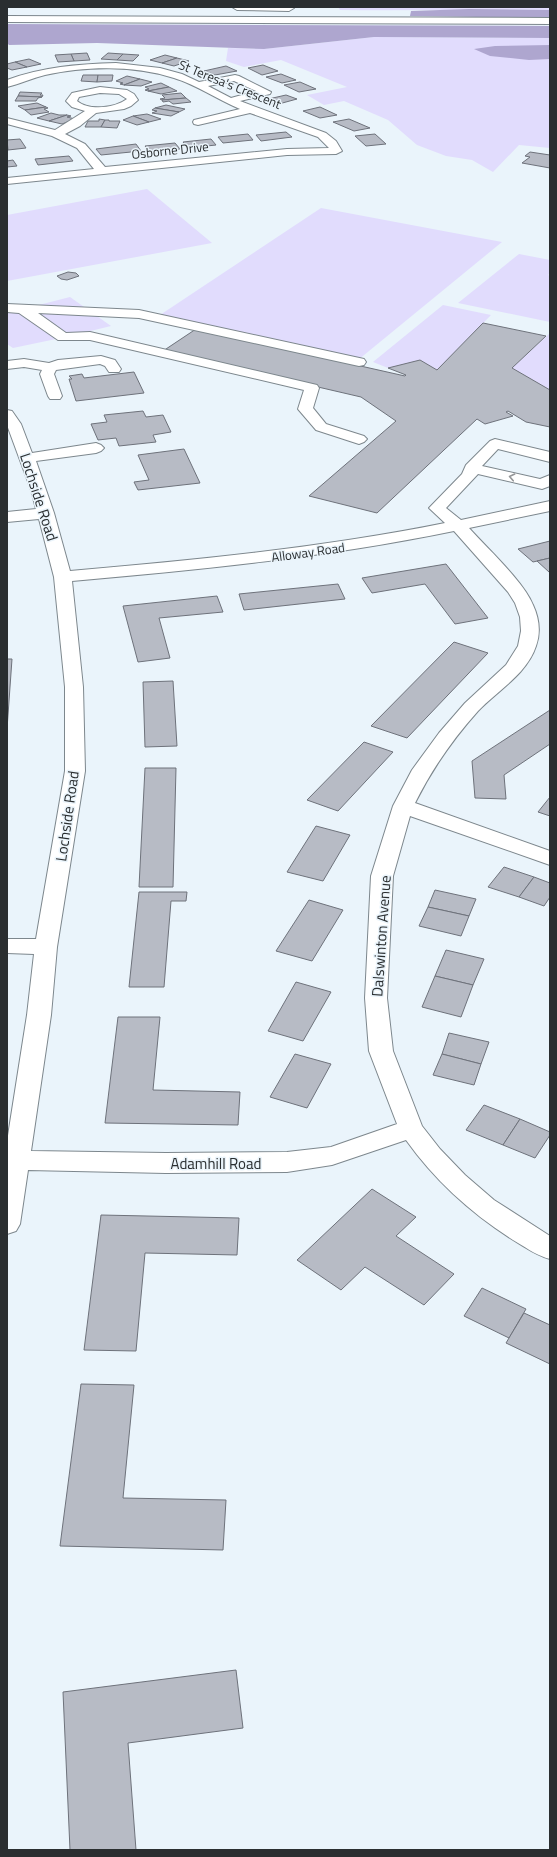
<svg xmlns="http://www.w3.org/2000/svg" width="557" height="1857" viewBox="0 0 557 1857" font-family="'Titillium Web',sans-serif">
  <rect width="100%" height="100%" fill="#eaf4fb"/>
  <g fill="#e1dcfd">
    <path d="M338 7H550V10C480 9 410 11 340 10Z"/>
    <polygon points="374,37 550,38 550,148 519,145 493,172 472,160 446,156 417,145 388,120 344,101 324,105 307,95 347,87 281,60 244,67 226,61 228,48 264,49"/>
    <polygon points="147,189 212,243 7,281 7,215"/>
    <polygon points="321,208 502,242 358,360 160,315"/>
    <polygon points="519,254 550,260 550,273 548,275 550,276 550,322 458,303"/>
    <polygon points="70,297 111,326 70,336 31,307"/>
    <polygon points="443,305 491,315 439,368 441,369 437,370 420,360 388,368 373,362"/>
    <polygon points="14,306 56,339 13,348 7,344 7,308"/>
    <polygon points="550,333 550,390 512,368"/>
  </g>
  <g fill="#aea6cf">
    <polygon points="469,9 550,10 550,18 410,16 411,11"/>
    <polygon points="7,24 550,26 550,38 374,37 264,49 97,43 9,45 7,43"/>
    <polygon points="550,45 550,59 529,60 490,56 474,49 495,46"/>
  </g>
  <g fill="#b7bbc5" stroke="#6e727b">
    <polygon points="87,53 90,60 74,61 71,54"/>
    <polygon points="108,53 123,54 117,60 101,59"/>
    <polygon points="71,54 74,61 58,62 55,55"/>
    <polygon points="123,54 139,55 133,61 117,60"/>
    <polygon points="165,55 177,58 162,63 150,60"/>
    <polygon points="177,58 189,61 174,66 162,63"/>
    <polygon points="29,59 41,64 27,67 15,62"/>
    <polygon points="15,62 27,67 12,70 7,68 7,64"/>
    <polygon points="263,65 278,71 262,75 248,68"/>
    <polygon points="226,66 237,71 215,75 204,71"/>
    <polygon points="281,74 296,80 282,83 266,77"/>
    <polygon points="83,75 98,75 97,82 81,81"/>
    <polygon points="98,75 113,75 112,81 97,82"/>
    <polygon points="127,76 140,79 124,85 120,84 123,83 116,81"/>
    <polygon points="140,79 152,82 141,86 124,85"/>
    <polygon points="300,82 316,89 299,92 284,85"/>
    <polygon points="161,83 169,87 148,91 145,90 149,89 145,87"/>
    <polygon points="169,87 177,91 161,94 148,91"/>
    <polygon points="20,92 42,93 40,95 43,95 42,97 18,96"/>
    <polygon points="181,93 186,98 162,100 160,99 165,98 162,95"/>
    <polygon points="286,95 297,99 275,105 264,100"/>
    <polygon points="18,96 42,97 38,98 36,101 15,101"/>
    <polygon points="186,98 191,102 173,104 169,101 163,102 162,100"/>
    <polygon points="37,103 46,107 25,110 18,106"/>
    <polygon points="166,105 185,109 179,112 155,108"/>
    <polygon points="46,107 48,108 44,109 49,112 31,115 25,110"/>
    <polygon points="320,107 337,115 320,118 303,111"/>
    <polygon points="155,108 179,112 171,116 152,113 157,111 152,110"/>
    <polygon points="51,113 59,115 67,115 49,121 37,118"/>
    <polygon points="147,114 161,119 149,122 133,116"/>
    <polygon points="67,115 71,116 67,117 75,119 62,124 49,121"/>
    <polygon points="133,116 149,122 137,125 123,120"/>
    <polygon points="99,119 105,120 101,127 85,127 88,121 99,121"/>
    <polygon points="349,119 370,128 354,131 333,122"/>
    <polygon points="105,120 109,120 109,121 120,121 117,128 101,127"/>
    <polygon points="286,132 292,137 261,141 256,135"/>
    <polygon points="248,134 253,140 223,143 218,137"/>
    <polygon points="375,134 386,144 366,146 355,136"/>
    <polygon points="20,139 26,148 8,150 7,140"/>
    <polygon points="211,139 216,145 188,148 183,142"/>
    <polygon points="175,143 180,149 150,152 145,146"/>
    <polygon points="136,144 141,151 101,155 96,149"/>
    <polygon points="530,152 550,155 550,168 522,163 530,157 525,156"/>
    <polygon points="69,156 73,161 38,165 35,159"/>
    <polygon points="13,160 17,166 7,167 7,161"/>
    <polygon points="68,272 76,273 79,276 67,280 61,279 57,276"/>
    <polygon points="483,323 546,336 512,368 550,390 550,427 526,422 508,411 506,412 513,416 485,424 477,419 377,513 309,496 396,421 361,397 163,351 196,329 405,376 406,375 388,368 420,360 437,370"/>
    <polygon points="134,372 144,393 76,401 69,379 72,379 69,376 82,374 84,378"/>
    <polygon points="143,411 146,417 163,415 171,432 153,435 156,442 119,446 116,438 98,440 91,424 107,422 104,415"/>
    <polygon points="184,449 200,483 138,490 134,482 149,480 138,455"/>
    <polygon points="550,541 550,558 533,562 518,549"/>
    <polygon points="550,558 550,571 549,572 537,561"/>
    <polygon points="446,564 488,618 455,624 425,584 372,593 362,578"/>
    <polygon points="338,584 345,599 244,610 239,594"/>
    <polygon points="217,596 223,612 159,618 170,658 138,662 123,606"/>
    <polygon points="454,642 488,653 407,738 371,726"/>
    <polygon points="7,659 12,659 7,729"/>
    <polygon points="173,681 177,746 145,747 143,682"/>
    <polygon points="550,710 550,744 504,775 506,799 475,798 472,761"/>
    <polygon points="364,742 393,752 338,811 307,800"/>
    <polygon points="145,768 176,768 173,887 139,887"/>
    <polygon points="550,797 550,816 538,812"/>
    <polygon points="316,826 350,835 323,881 287,872"/>
    <polygon points="504,867 534,877 519,897 488,887"/>
    <polygon points="534,877 550,883 550,897 544,906 519,897"/>
    <polygon points="435,890 476,899 469,916 428,907"/>
    <polygon points="139,892 187,892 186,901 171,901 164,987 129,987"/>
    <polygon points="309,900 343,910 312,961 276,951"/>
    <polygon points="428,907 469,916 461,936 419,926"/>
    <polygon points="446,950 484,959 473,985 435,976"/>
    <polygon points="435,976 473,985 461,1017 422,1007"/>
    <polygon points="296,982 331,992 303,1041 268,1031"/>
    <polygon points="118,1017 160,1017 153,1090 240,1092 238,1125 105,1123"/>
    <polygon points="449,1033 489,1042 481,1064 442,1054"/>
    <polygon points="295,1054 331,1064 307,1108 270,1097"/>
    <polygon points="442,1054 481,1064 474,1085 433,1075"/>
    <polygon points="484,1105 520,1119 503,1145 466,1130"/>
    <polygon points="520,1119 550,1132 550,1135 535,1158 503,1145"/>
    <polygon points="372,1189 416,1217 396,1236 454,1274 424,1305 365,1267 341,1290 297,1260"/>
    <polygon points="101,1215 239,1218 237,1255 145,1253 136,1351 84,1350"/>
    <polygon points="482,1288 526,1309 509,1338 464,1316"/>
    <polygon points="524,1313 550,1325 550,1364 506,1343"/>
    <polygon points="81,1384 134,1385 123,1498 226,1500 223,1550 60,1546"/>
    <polygon points="236,1670 243,1728 128,1743 136,1850 70,1850 63,1692"/>
  </g>
  <g fill="none" stroke-linecap="round" stroke-linejoin="round">
    <g stroke="#7d878d" stroke-width="2">
      <g id="minor">
        <polygon points="232,7 293,7 294,8 289,11 237,10"/>
        <path d="M116 63 160 68 182 74 199 82 235 75 239 76 271 92 270 94 240 101 326 133 336 141 342 151 336 154 287 155 7 184V178L94 169 77 148 52 136 7 124V118L55 130 85 111 72 107 66 101 72 93 100 87 127 90 134 94 138 100 131 106 124 109 96 113 80 126 65 134 85 144 105 167 287 149 329 148 318 137 250 113 198 125 194 124 193 122 194 120 240 109C218 100 197 85 174 78 134 65 85 66 45 75 32 78 20 84 7 87V80C42 67 78 64 116 63ZM234 81 256 91 231 98 208 86ZM100 93 119 94 127 99C115 108 89 111 77 101L79 97Z"/>
        <polygon points="7,304 139,310 364,359 366,362 364,365 359,366 139,318 38,313 66,333 90,332 317,385 319,388 313,408 326,424 364,436 367,439 364,442 359,444 316,430 298,409 304,390 90,340 58,340 19,313 7,312"/>
        <polygon points="101,356 115,360 121,369 119,372 109,372 105,366 100,364 56,370 54,374 62,396 60,399 50,399 48,396 40,374 42,370 24,367 7,369 7,361 24,359 49,363 58,360"/>
        <path d="M7 410 12 411 21 424 32 453 96 443 101 445 104 448 101 451 96 453 36 461 54 513 70 571C196 560 321 548 445 523L429 508 462 474 466 465 490 441 495 439 550 452V462L498 449 482 466 540 479 550 475V486L542 489 478 474 446 508 461 520 550 501V511L469 528C487 548 524 582 533 605 539 618 541 632 536 646 527 674 497 691 478 711 452 740 432 769 415 803L550 851V865L410 816 393 876 387 998 393 1051 422 1126 440 1149 465 1175 494 1200 550 1236V1259C538 1256 528 1249 518 1243 474 1216 436 1182 406 1140L332 1165 287 1172 166 1173 28 1170 20 1224 16 1231 7 1234V1142L27 1015 34 954 7 953V939H36L65 771V687L54 577 39 519 7 522V512L36 509 31 490 7 425ZM454 531 508 592 515 603 520 617 521 631 518 646 506 665 465 703 439 733 412 770 393 806 371 876 365 998 369 1051 397 1124 331 1147 287 1152 166 1153 31 1151 51 1015 57 947 85 771 83 687 72 581C200 570 328 557 454 531Z"/>
      </g>
    </g>
    <g stroke="#7d878d" stroke-width="2">
      <polygon id="highway" points="7,16 550,18 550,24 7,22"/>
    </g>
    <use href="#minor" fill="#fff" fill-rule="evenodd"/>
    <use href="#highway" fill="#fff" fill-rule="evenodd"/>
  </g>
  <defs><path id="oneway-chevron" d="M-2-3.5L2.5 0L-2 3.5" fill="none" stroke-width="1.6" stroke-linecap="round" stroke-linejoin="round"/></defs>
  <use stroke="#949698" href="#oneway-chevron" transform="translate(512 477) rotate(-168)"/>
  <g text-anchor="middle" dominant-baseline="central" stroke-width="3" stroke-linejoin="round" paint-order="stroke">
    <g font-size="13" fill="#2a2e30" stroke="#eaf4fb">
      <text transform="translate(230 84) rotate(22)">St Teresa's Crescent</text>
      <text transform="translate(170 150) rotate(-6)">Osborne Drive</text>
      <text transform="translate(308 552) rotate(-8)">Alloway Road</text>
    </g>
    <g font-size="15" fill="#2a2e30" stroke="#eaf4fb">
      <text transform="translate(39 497) rotate(72)">Lochside Road</text>
      <text transform="translate(67 816) rotate(-82)">Lochside Road</text>
      <text transform="translate(381 936) rotate(-86)">Dalswinton Avenue</text>
      <text x="216" y="1163">Adamhill Road</text>
    </g>
  </g>
  <rect width="557" height="1857" fill="none" stroke="#2a2e30" stroke-width="16"/>
</svg>
